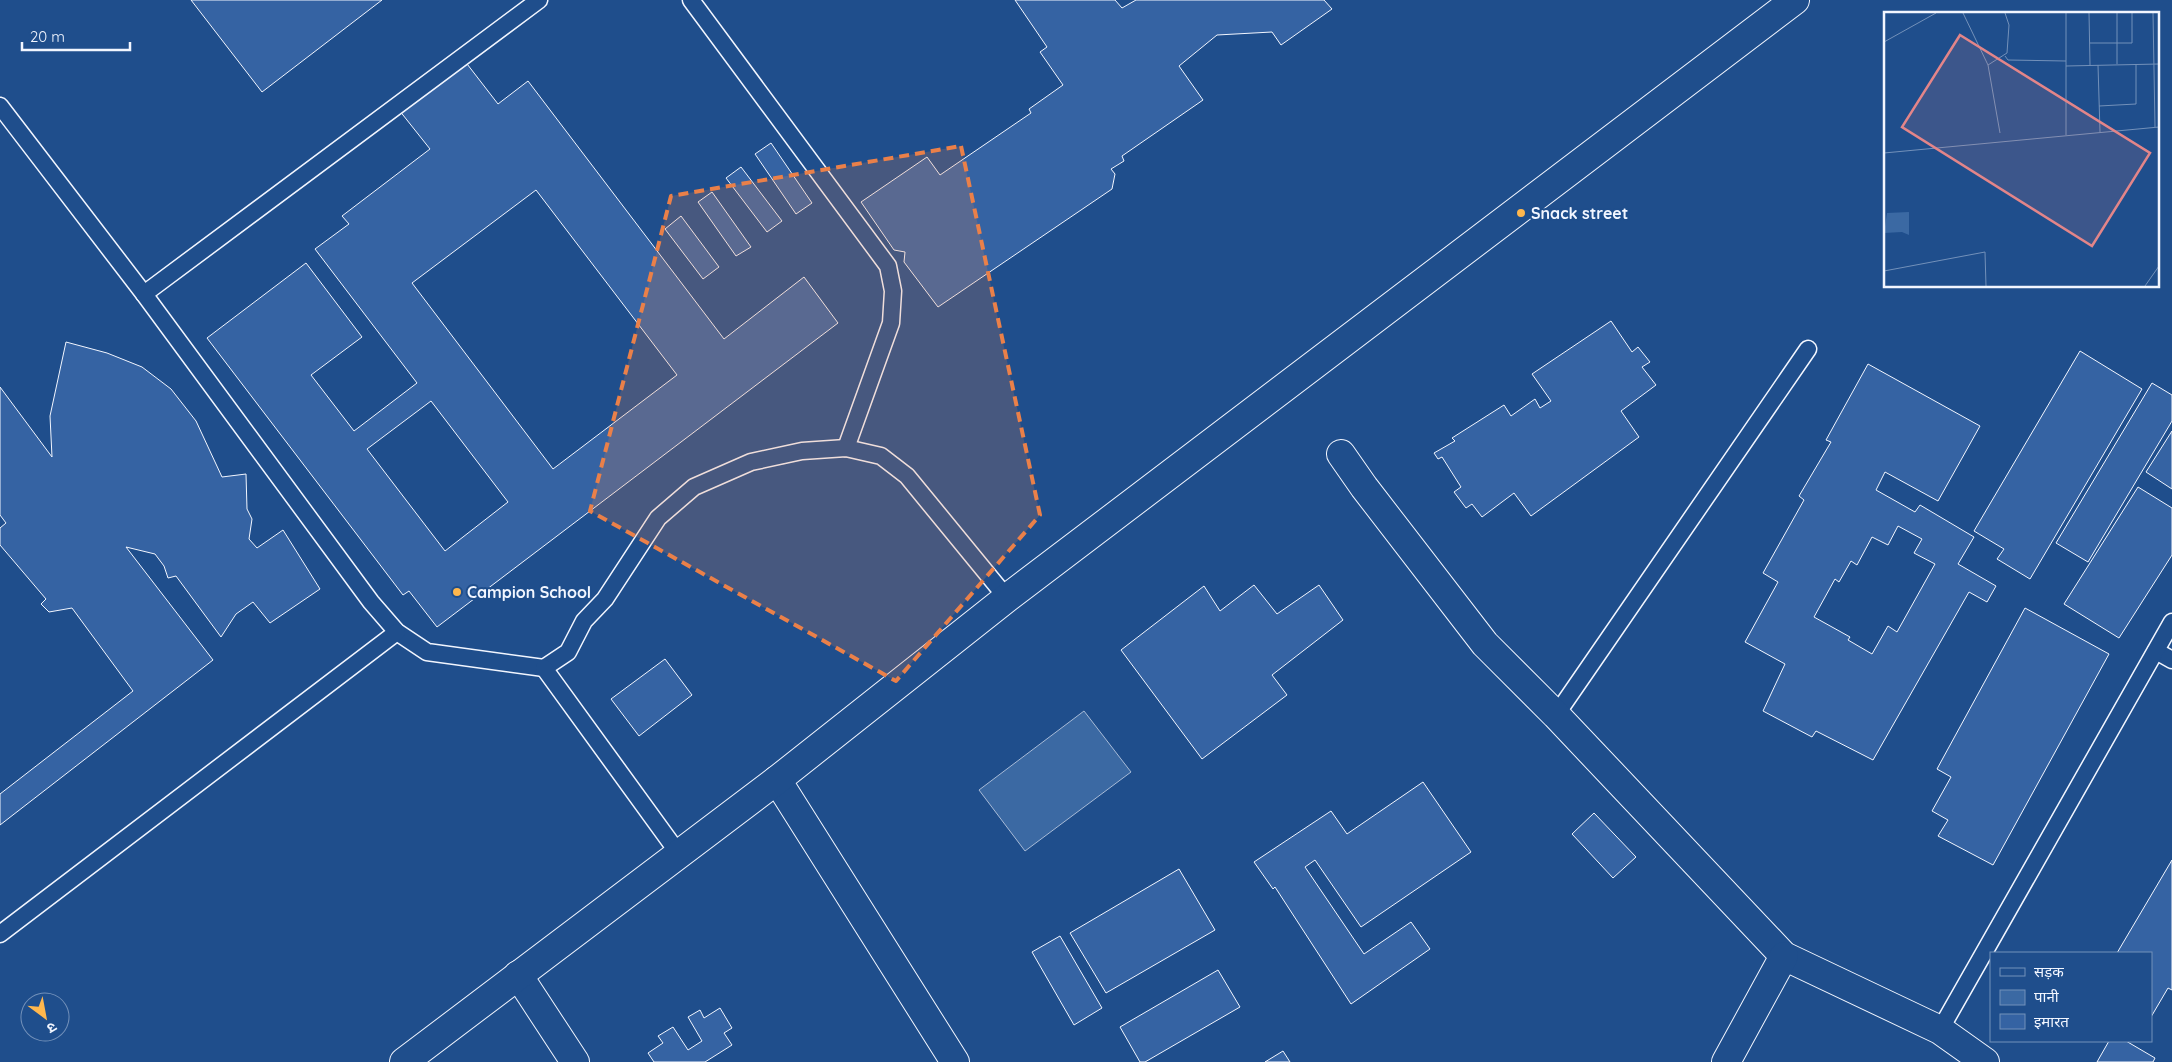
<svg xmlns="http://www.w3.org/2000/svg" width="2172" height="1062" viewBox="0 0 2172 1062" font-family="Quicksand,'Noto Sans Devanagari',sans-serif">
  <rect width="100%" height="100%" fill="#1f4e8c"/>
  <polygon fill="#3b69a3" stroke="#a8bbd7" points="1084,711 1131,772 1025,851 979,790"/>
  <g fill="#3563a3" stroke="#f2f6ff" fill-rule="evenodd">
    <polygon points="191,0 382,0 262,92"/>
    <polygon points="1015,0 1115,0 1122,8 1136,0 1324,0 1332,9 1281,45 1272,32 1217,35 1179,66 1203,100 1122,156 1124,161 1111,169 1115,174 1112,189 938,307 904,262 905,252 894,250 861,202 927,157 940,175 1031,113 1029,109 1063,85 1040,52 1047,47"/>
    <path d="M464 60 498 104 528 81 724 339 804 277 838 323 437 627 409 591 403 595 207 338 306 263 362 337 311 375 354 431 417 383 315 249 349 224 342 216 430 149 399 110ZM536 190 677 375 553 469 412 283ZM431 401 508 502 445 551 367 449Z"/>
    <polygon points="771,143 812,203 796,214 755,154"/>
    <polygon points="741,167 782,221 767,232 726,178"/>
    <polygon points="712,192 751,247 736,256 698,202"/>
    <polygon points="681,216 719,267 703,279 665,229"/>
    <polygon points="1611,321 1632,352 1638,347 1650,362 1642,367 1656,385 1621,411 1639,437 1531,516 1514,493 1482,517 1472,504 1466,508 1454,492 1461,487 1442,457 1438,459 1434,453 1455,441 1452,438 1504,405 1511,416 1535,399 1540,408 1551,401 1532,374"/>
    <polygon points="66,342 107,353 142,367 171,389 196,421 222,477 246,474 247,509 252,519 249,539 257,548 283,530 320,589 270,623 253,602 236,614 221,637 176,576 168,578 164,566 155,554 126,547 213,660 0,825 0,794 133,691 72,608 49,612 41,604 46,599 0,545 0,528 6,523 0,515 0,387 52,457 50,416"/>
    <polygon points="2080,351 2142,389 2030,579 1997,559 2004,549 1974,531"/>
    <path d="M1868 364 1980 426 1938 501 1885 472 1876 490 1915 512 1920 505 1974 537 1958 564 1996 586 1987 602 1969 592 1873 760 1816 731 1812 737 1763 711 1785 664 1745 642 1778 582 1763 573 1804 500 1799 496 1831 442 1826 440ZM1898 526 1922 539 1914 553 1935 564 1897 632 1888 626 1872 654 1848 640 1850 637 1814 617 1835 579 1839 582 1851 561 1857 565 1872 537 1888 545Z"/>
    <polygon points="2152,383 2172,395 2172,421 2088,562 2056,543"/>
    <polygon points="2172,431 2172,489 2146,472"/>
    <polygon points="2138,487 2172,508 2172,555 2119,638 2064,604"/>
    <polygon points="1254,585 1277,614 1319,585 1343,620 1272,675 1287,695 1202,759 1121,650 1204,586 1220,611"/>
    <polygon points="2025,608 2109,654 1993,865 1938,836 1948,820 1932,811 1951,777 1937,769"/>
    <polygon points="665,659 692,695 639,736 611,699"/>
    <polygon points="1423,782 1471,852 1361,927 1315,860 1305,867 1364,954 1411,922 1430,949 1351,1004 1275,887 1273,889 1254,862 1331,811 1347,834"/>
    <polygon points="1594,813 1636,857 1613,878 1572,834"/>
    <polygon points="2172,860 2172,990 2168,988 2151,1017 2151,953 2117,953"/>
    <polygon points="1179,869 1215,930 1106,993 1070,933"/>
    <polygon points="1060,936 1102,1008 1074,1025 1032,952"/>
    <polygon points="1218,970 1240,1007 1145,1062 1140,1062 1120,1027"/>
    <polygon points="720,1008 732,1028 724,1033 732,1045 705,1062 654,1062 648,1053 663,1043 658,1036 673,1027 688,1050 702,1041 688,1017 700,1010 704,1018"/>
    <polygon points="2109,1041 2126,1041 2155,1058 2153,1062 2097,1062"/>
    <polygon points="1283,1051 1290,1062 1265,1062"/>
  </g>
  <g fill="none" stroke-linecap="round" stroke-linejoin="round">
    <g stroke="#f2f6ff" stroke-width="19">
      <g id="lane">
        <polyline points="691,0 888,266 893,291 891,323 846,448"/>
        <polyline points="0,106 144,294 371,602 397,632 427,652 544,668 568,652 584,621 605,599 658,518 694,487 751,462 802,451 846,448 881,456 907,476 1007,598"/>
        <polyline points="144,294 539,0"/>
        <polyline points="2156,651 2172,660"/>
        <polyline points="544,668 679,854"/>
        <polyline points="1556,715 1808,349"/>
        <polyline points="0,934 397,632"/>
        <polyline points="1940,1030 2172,622"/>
      </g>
    </g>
    <g stroke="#f2f6ff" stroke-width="30">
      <g id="street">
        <polyline points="1341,454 1364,487 1485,644 1556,715 1784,956 1940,1030 1985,1062"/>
        <polyline points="777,780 955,1062"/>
        <polyline points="518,975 575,1062"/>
        <polyline points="404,1062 777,780 1007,598 1795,0"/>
        <polyline points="1726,1062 1784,956"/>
      </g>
    </g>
    <use href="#lane" stroke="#1f4e8c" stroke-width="16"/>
    <use href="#street" stroke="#1f4e8c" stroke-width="28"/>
  </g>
  <path fill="#ea8049" fill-opacity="0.2" stroke="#ea8049" stroke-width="4" stroke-dasharray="10 6" stroke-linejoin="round" d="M961 146 1040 515 896 681 590 511 671 196Z"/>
  <g fill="#ffb74d" stroke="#1f4e8c" stroke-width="2">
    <circle cx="1521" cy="213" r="5"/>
    <circle cx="457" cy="592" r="5"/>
  </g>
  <g text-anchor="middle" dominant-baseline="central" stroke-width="4" stroke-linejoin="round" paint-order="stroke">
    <g font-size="16" font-weight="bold" fill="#f2f6ff" stroke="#1f4e8c" text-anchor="start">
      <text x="1531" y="213">Snack street</text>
      <text x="467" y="592">Campion School</text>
    </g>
  </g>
  <g transform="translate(1884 12)">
    <rect width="275" height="275" fill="#1f4e8c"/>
    <path d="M25 200V223L18 220 0 221 3 201Z" fill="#3b69a3"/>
    <path fill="none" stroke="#7391ba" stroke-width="1" d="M79 1 104 53 116 121M182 1V123M205 1 206 53M233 1V52M269 1 271 115M0 30 52 1M206 31H248V1M121 44 124 48 182 49M104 53 123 41 125 13 121 1M214 53 216 120M182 54 275 52M215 94 252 92V52M0 141 275 115M0 259 101 240 102 274M261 274 275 254"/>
    <path fill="#e38589" fill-opacity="0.15" stroke="#e38589" stroke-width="2.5" d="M76 23 266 141 208 234 18 115Z"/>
    <rect width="275" height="275" fill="none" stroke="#f2f6ff" stroke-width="2.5"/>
  </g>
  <rect x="1990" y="952" width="162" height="90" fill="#1f4e8c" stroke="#7391ba"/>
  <rect x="2000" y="968" width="25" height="8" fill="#1f4e8c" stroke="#7391ba"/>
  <text x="2034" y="977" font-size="15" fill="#f2f6ff">सड़क</text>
  <rect x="2000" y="990" width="25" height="15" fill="#3b69a3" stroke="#7391ba"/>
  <text x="2034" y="1002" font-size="15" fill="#f2f6ff">पानी</text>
  <rect x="2000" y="1014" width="25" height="15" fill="#3563a3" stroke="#7391ba"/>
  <text x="2034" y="1027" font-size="15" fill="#f2f6ff">इमारत</text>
  <g transform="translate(45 1017) rotate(148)"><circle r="24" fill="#1f4e8c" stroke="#7391ba"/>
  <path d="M0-4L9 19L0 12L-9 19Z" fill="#ffb74d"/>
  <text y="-8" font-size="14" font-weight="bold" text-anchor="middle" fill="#f2f6ff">उ</text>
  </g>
  <path d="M22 42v8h108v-8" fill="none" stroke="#f2f6ff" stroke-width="2.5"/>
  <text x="30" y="42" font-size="15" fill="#f2f6ff" stroke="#1f4e8c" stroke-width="4" paint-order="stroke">20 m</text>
</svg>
